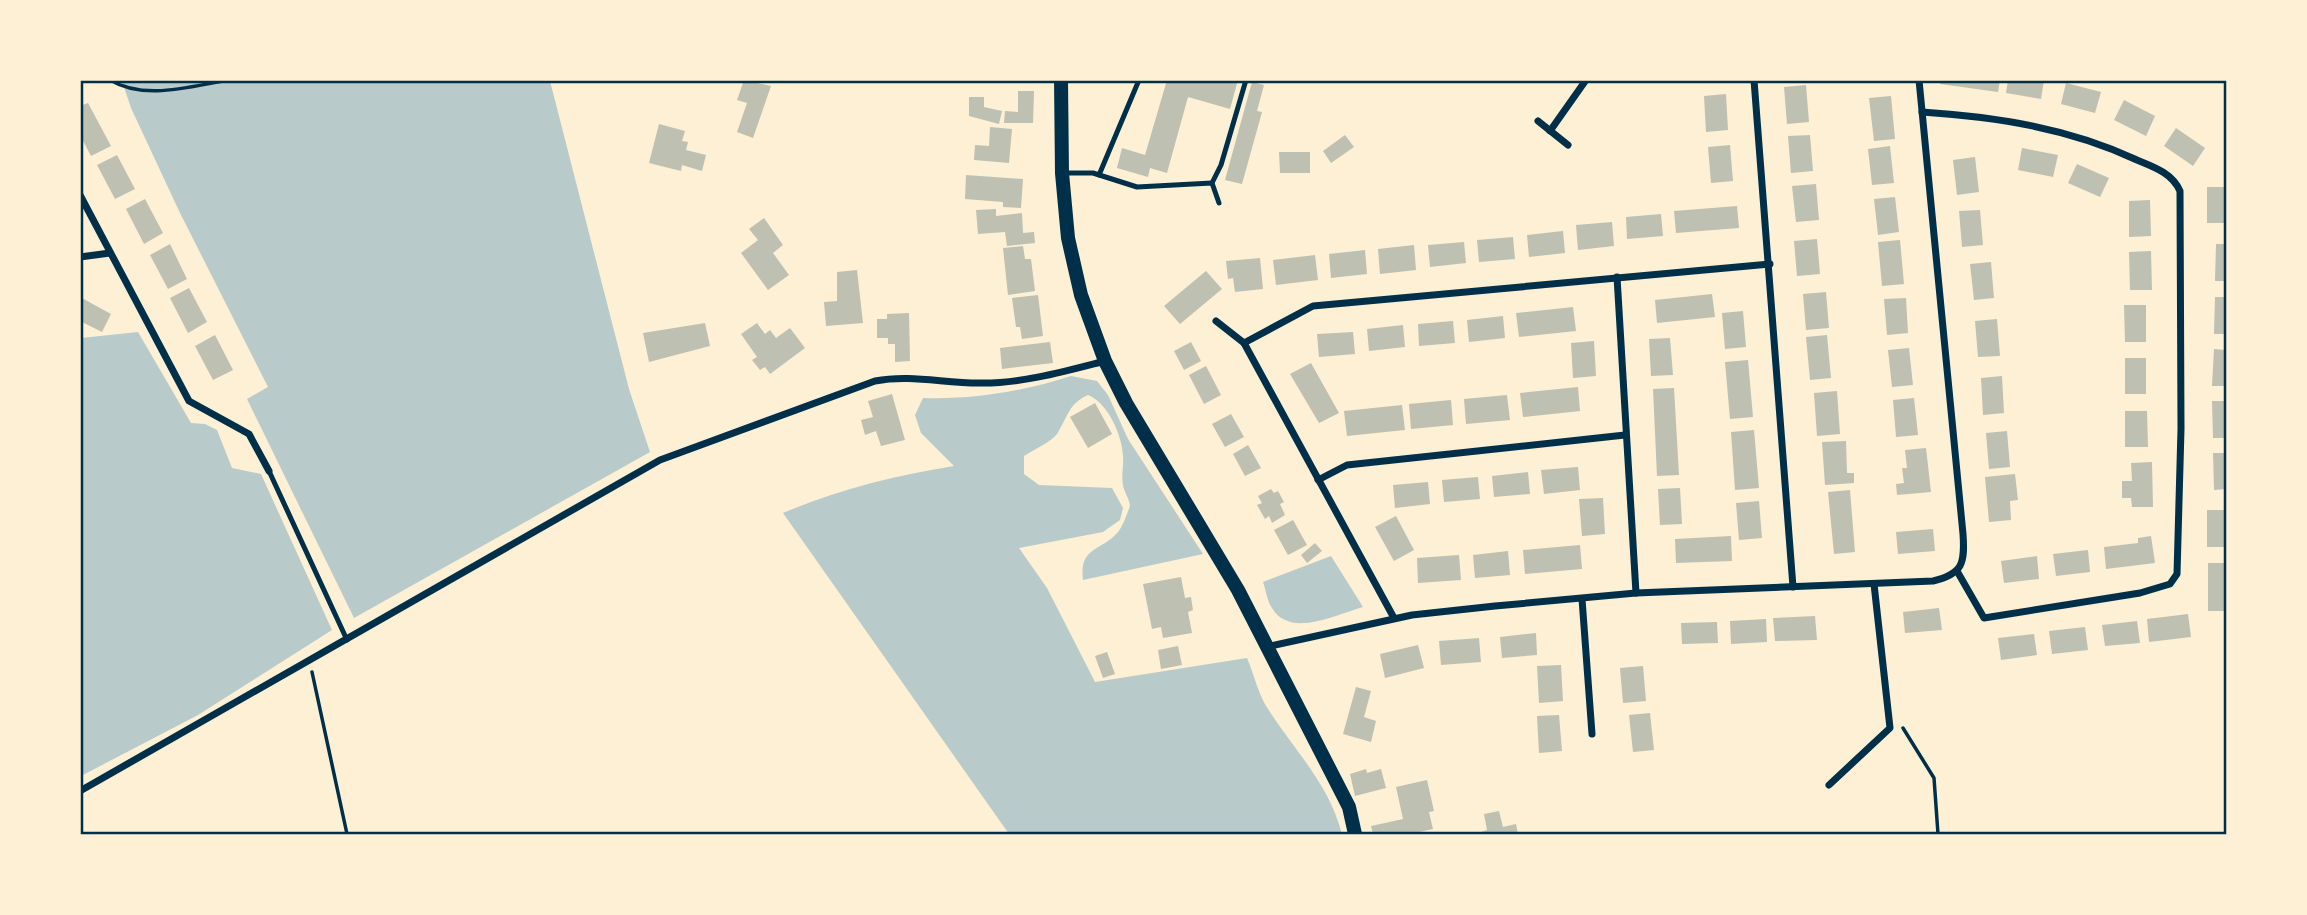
<svg xmlns="http://www.w3.org/2000/svg" width="2307" height="915" viewBox="0 0 2307 915" font-family="Overpass,sans-serif">
  <rect width="100%" height="100%" fill="#fdf0d5"/>
  <g fill="#b9caca">
    <polygon points="122,81 550,81 629,389 650,452 354,618 247,399 268,387 180,213 131,108"/>
    <polygon points="138,332 191,423 205,424 217,430 232,468 261,474 332,630 198,715 81,776 81,338"/>
    <path d="M1071 376 1097 381 1108 395 1128 439 1203 554 1083 580C1079 546 1101 552 1118 532 1123 526 1127 514 1130 506 1129 498 1124 492 1123 485 1121 475 1124 466 1123 456 1122 435 1108 403 1088 395 1068 404 1068 417 1057 434 1051 442 1033 450 1024 456V474L1039 485 1112 488 1123 508 1120 520 1103 532 1019 548 1047 588 1095 682 1247 658C1254 674 1258 694 1268 709 1296 753 1328 782 1342 834H1009L783 513C839 489 894 476 954 466L921 433 915 415 923 398C972 400 1025 391 1071 376Z"/>
    <path d="M1331 556 1363 607C1337 614 1290 639 1272 608 1267 601 1266 590 1263 582Z"/>
  </g>
  <g fill="#bec0b2">
    <polygon points="744,80 771,86 753,138 737,132 747,103 737,100"/>
    <polygon points="1167,80 1238,80 1230,109 1188,97 1167,173 1150,168 1148,177 1117,168 1122,148 1145,155"/>
    <polygon points="1940,80 2000,80 1998,92 1940,84"/>
    <polygon points="2008,80 2044,80 2041,99 2006,93"/>
    <polygon points="1252,82 1264,85 1257,111 1262,112 1242,184 1225,180"/>
    <polygon points="2066,83 2101,92 2095,113 2061,104"/>
    <polygon points="1806,85 1809,122 1787,124 1784,87"/>
    <polygon points="1018,91 1034,91 1033,123 1004,123 1005,111 1018,112"/>
    <polygon points="1726,94 1728,130 1706,132 1704,96"/>
    <polygon points="1891,96 1895,139 1874,141 1869,98"/>
    <polygon points="969,97 984,97 984,107 1002,111 999,124 969,116"/>
    <polygon points="2124,100 2155,116 2146,136 2114,120"/>
    <polygon points="88,103 111,146 91,156 80,135 80,106"/>
    <polygon points="659,124 685,131 682,141 688,142 686,150 706,155 702,171 682,165 681,171 649,163"/>
    <polygon points="990,127 1012,129 1009,163 974,160 975,145 989,146"/>
    <polygon points="2176,128 2205,148 2193,166 2164,146"/>
    <polygon points="1345,135 1354,147 1331,163 1323,151"/>
    <polygon points="1810,135 1813,171 1791,173 1788,136"/>
    <polygon points="1730,145 1733,181 1711,183 1708,147"/>
    <polygon points="1890,146 1894,183 1872,185 1868,149"/>
    <polygon points="2022,148 2058,155 2053,177 2018,170"/>
    <polygon points="1279,152 1310,152 1310,173 1280,173"/>
    <polygon points="117,155 135,189 115,199 97,165"/>
    <polygon points="1975,157 1979,192 1957,195 1953,160"/>
    <polygon points="2077,164 2109,178 2100,197 2068,183"/>
    <polygon points="966,175 1023,179 1021,208 1003,207 1003,202 965,199"/>
    <polygon points="1816,184 1819,220 1796,222 1792,186"/>
    <rect x="2207" y="187" width="19" height="36"/>
    <polygon points="1895,197 1899,232 1878,235 1874,199"/>
    <polygon points="145,199 163,233 144,244 126,209"/>
    <polygon points="2150,200 2151,236 2129,237 2129,201"/>
    <polygon points="1737,206 1739,228 1676,233 1674,211"/>
    <polygon points="996,209 996,216 1022,213 1023,233 1034,232 1035,243 1007,246 1005,232 978,234 976,210"/>
    <polygon points="1980,210 1983,245 1962,247 1959,211"/>
    <polygon points="1661,214 1663,236 1627,239 1626,217"/>
    <polygon points="764,218 783,245 773,253 789,275 768,290 741,253 758,240 749,229"/>
    <polygon points="1612,222 1614,246 1578,250 1576,225"/>
    <polygon points="1563,231 1565,253 1529,257 1527,235"/>
    <polygon points="1513,237 1515,259 1479,262 1477,240"/>
    <polygon points="1817,239 1820,274 1797,276 1794,241"/>
    <polygon points="1900,240 1904,284 1882,286 1878,242"/>
    <polygon points="1464,242 1466,263 1430,267 1428,245"/>
    <polygon points="170,244 187,279 168,289 150,255"/>
    <polygon points="2216,244 2226,244 2226,281 2215,281"/>
    <polygon points="1414,245 1416,270 1380,274 1378,249"/>
    <polygon points="1023,246 1025,259 1031,259 1035,291 1008,295 1003,248"/>
    <polygon points="1365,250 1367,274 1331,278 1329,254"/>
    <polygon points="2151,251 2152,290 2130,290 2129,252"/>
    <polygon points="1315,255 1318,280 1276,285 1273,260"/>
    <polygon points="1260,258 1263,289 1235,292 1233,278 1228,279 1226,261"/>
    <polygon points="1991,262 1994,298 1974,300 1970,264"/>
    <polygon points="857,270 863,323 826,326 824,302 837,301 837,272"/>
    <polygon points="1206,271 1222,289 1180,324 1164,306"/>
    <polygon points="189,288 207,322 188,333 170,298"/>
    <polygon points="1826,292 1829,328 1806,330 1803,294"/>
    <polygon points="1712,294 1715,317 1657,323 1655,300"/>
    <polygon points="1038,295 1043,336 1022,339 1020,327 1016,327 1012,298"/>
    <polygon points="80,297 111,314 102,332 80,321"/>
    <polygon points="2215,297 2226,297 2226,334 2214,334"/>
    <polygon points="1906,298 1908,333 1887,335 1884,299"/>
    <polygon points="2124,305 2146,305 2146,342 2125,342"/>
    <polygon points="1573,307 1576,331 1519,337 1516,313"/>
    <polygon points="1743,311 1746,347 1725,349 1722,313"/>
    <polygon points="909,313 910,361 895,362 895,344 888,344 888,338 877,338 877,319 887,319 887,314"/>
    <polygon points="1503,316 1505,338 1469,342 1467,320"/>
    <polygon points="1997,319 2000,356 1978,357 1975,321"/>
    <polygon points="1453,321 1455,343 1419,346 1418,324"/>
    <polygon points="705,323 710,346 649,362 643,333"/>
    <polygon points="757,323 765,334 770,330 776,338 790,328 805,348 770,374 765,367 760,370 752,360 757,357 741,334"/>
    <polygon points="1403,325 1405,347 1369,351 1367,329"/>
    <polygon points="1353,332 1355,354 1319,357 1317,334"/>
    <polygon points="215,335 233,370 213,380 195,346"/>
    <polygon points="1827,335 1831,378 1810,380 1806,337"/>
    <polygon points="1670,338 1673,375 1651,376 1649,339"/>
    <polygon points="1594,341 1596,376 1573,378 1571,343"/>
    <polygon points="1050,342 1053,363 1002,369 1000,348"/>
    <polygon points="1191,342 1201,361 1184,370 1174,351"/>
    <polygon points="1909,348 1913,385 1892,387 1888,350"/>
    <polygon points="2214,349 2226,350 2226,386 2212,386"/>
    <rect x="2125" y="358" width="21" height="36"/>
    <polygon points="1748,360 1753,417 1730,419 1725,362"/>
    <polygon points="1311,363 1339,413 1319,423 1290,374"/>
    <polygon points="1206,366 1221,395 1204,404 1189,375"/>
    <polygon points="2002,376 2004,413 1983,415 1981,378"/>
    <polygon points="1578,387 1580,411 1523,417 1520,393"/>
    <polygon points="1674,388 1679,475 1657,476 1653,389"/>
    <polygon points="1837,391 1840,434 1817,436 1814,393"/>
    <polygon points="892,394 905,440 881,446 876,431 865,435 861,420 873,417 868,401"/>
    <polygon points="1507,395 1510,420 1466,424 1464,399"/>
    <polygon points="1914,398 1918,435 1896,437 1893,400"/>
    <polygon points="1451,400 1453,425 1411,429 1409,404"/>
    <polygon points="2212,401 2226,401 2226,438 2213,438"/>
    <polygon points="1095,403 1112,434 1088,448 1070,417"/>
    <polygon points="1402,405 1405,430 1347,436 1344,411"/>
    <polygon points="2125,411 2147,411 2148,447 2125,447"/>
    <polygon points="1231,414 1244,437 1225,447 1212,424"/>
    <polygon points="1754,430 1759,488 1735,490 1731,432"/>
    <polygon points="2007,431 2010,467 1989,469 1986,433"/>
    <polygon points="1846,441 1847,473 1854,473 1854,483 1825,485 1822,442"/>
    <polygon points="1248,445 1261,468 1245,476 1233,454"/>
    <polygon points="1926,448 1931,492 1897,495 1896,484 1904,483 1902,468 1907,468 1905,450"/>
    <polygon points="2213,453 2226,453 2226,489 2214,490"/>
    <polygon points="2152,462 2153,507 2132,507 2131,498 2122,498 2122,481 2132,481 2131,463"/>
    <polygon points="1578,467 1580,490 1544,494 1541,470"/>
    <polygon points="1528,472 1530,494 1494,497 1492,476"/>
    <polygon points="2015,474 2018,500 2010,501 2011,520 1989,522 1985,477"/>
    <polygon points="1478,477 1480,499 1444,502 1442,480"/>
    <polygon points="1428,482 1430,504 1395,508 1393,485"/>
    <polygon points="1680,488 1682,524 1660,525 1658,489"/>
    <polygon points="1271,489 1274,493 1278,491 1284,502 1280,504 1285,515 1272,523 1269,516 1265,519 1257,505 1262,503 1258,496"/>
    <polygon points="1850,490 1855,552 1834,554 1828,492"/>
    <polygon points="1603,498 1605,534 1582,536 1579,499"/>
    <polygon points="1759,501 1762,538 1739,540 1736,503"/>
    <rect x="2207" y="510" width="19" height="37"/>
    <polygon points="1396,516 1414,550 1394,561 1375,527"/>
    <polygon points="1293,520 1307,545 1288,555 1274,530"/>
    <polygon points="1933,529 1935,551 1898,554 1896,532"/>
    <polygon points="1731,536 1732,561 1676,563 1675,539"/>
    <polygon points="2151,536 2155,563 2106,569 2104,547 2138,543 2138,538"/>
    <polygon points="1315,543 1322,551 1307,563 1301,555"/>
    <polygon points="1580,545 1582,569 1525,574 1523,550"/>
    <polygon points="2088,550 2090,572 2056,576 2053,554"/>
    <polygon points="1508,551 1510,575 1475,578 1473,555"/>
    <polygon points="1459,555 1461,580 1418,583 1417,558"/>
    <polygon points="2037,556 2039,579 2004,583 2001,561"/>
    <rect x="2208" y="563" width="18" height="48"/>
    <polygon points="1181,577 1185,598 1191,597 1193,610 1188,612 1192,633 1163,638 1161,627 1152,629 1143,584"/>
    <polygon points="1939,608 1942,630 1905,633 1903,612"/>
    <polygon points="2188,614 2191,637 2149,642 2147,619"/>
    <polygon points="1815,616 1817,640 1775,641 1773,618"/>
    <polygon points="1766,619 1767,642 1731,644 1730,621"/>
    <polygon points="2137,621 2140,643 2105,646 2102,625"/>
    <polygon points="1717,622 1718,643 1682,644 1681,623"/>
    <polygon points="2085,627 2088,650 2052,654 2049,631"/>
    <polygon points="1536,633 1537,655 1502,658 1500,637"/>
    <polygon points="2034,634 2037,655 2001,660 1998,638"/>
    <polygon points="1479,638 1481,662 1441,665 1439,641"/>
    <polygon points="1418,645 1424,668 1385,678 1380,654"/>
    <polygon points="1178,646 1182,665 1161,669 1158,650"/>
    <polygon points="1107,652 1115,674 1103,678 1095,656"/>
    <polygon points="1561,665 1563,701 1539,703 1537,666"/>
    <polygon points="1643,666 1646,701 1623,703 1620,668"/>
    <polygon points="1356,687 1371,691 1364,717 1376,721 1371,742 1343,734"/>
    <polygon points="1650,713 1654,750 1633,752 1629,715"/>
    <polygon points="1559,715 1562,751 1539,753 1537,716"/>
    <polygon points="1366,769 1367,773 1381,769 1386,788 1355,796 1350,774"/>
    <polygon points="1427,780 1434,811 1429,812 1433,829 1410,834 1373,834 1371,826 1403,819 1396,787"/>
    <polygon points="1499,811 1503,827 1516,824 1518,834 1482,834 1481,832 1487,830 1484,814"/>
  </g>
  <g fill="none" stroke-linecap="round" stroke-linejoin="round">
    <g stroke="#003049" stroke-width="3.5">
      <path d="M110 80C145 101 191 86 229 80"/>
      <polyline points="312,672 347,834"/>
      <polyline points="1903,728 1934,778 1938,834"/>
    </g>
    <g stroke="#003049" stroke-width="5">
      <polyline points="1063,173 1093,173 1137,187 1212,183 1219,203"/>
      <polyline points="1099,175 1139,80"/>
      <polyline points="1212,183 1221,165 1246,80"/>
      <polyline points="269,471 347,640"/>
    </g>
    <g stroke="#003049" stroke-width="7">
      <polyline points="1754,80 1793,587"/>
      <path d="M1922 112C1997 117 2069 128 2137 160 2154 167 2172 173 2180 191L2181 429 2177 574 2170 584 2140 593 1984 618 1957 571"/>
      <polyline points="1538,121 1568,145"/>
      <polyline points="1550,131 1586,80"/>
      <polyline points="80,195 189,401 249,434 269,471"/>
      <polyline points="80,257 110,253"/>
      <polyline points="1617,277 1636,593"/>
      <polyline points="1216,321 1244,343 1394,618"/>
      <polyline points="1244,343 1313,306 1770,264"/>
      <polyline points="1318,480 1347,465 1625,435"/>
      <polyline points="1582,599 1592,734"/>
      <path d="M1266 647 1412 615 1495 606 1636 593 1933 581C1963 574 1965 563 1963 534L1919 80"/>
      <polyline points="1829,785 1890,728 1874,584"/>
      <path d="M80 791 660 460 875 381C912 374 946 384 983 383 1024 383 1066 371 1105 361"/>
    </g>
    <polyline stroke="#003049" stroke-width="14" points="1061,80 1062,173 1068,238 1081,295 1105,361 1126,403 1238,590 1349,807 1355,834"/>
  </g>
  <rect width="2307" height="915" fill="none" stroke="#fdf0d5" stroke-width="164"/>
  <rect x="82" y="82" width="2143" height="751" fill="none" stroke="#003049" stroke-width="2.5"/>
</svg>
